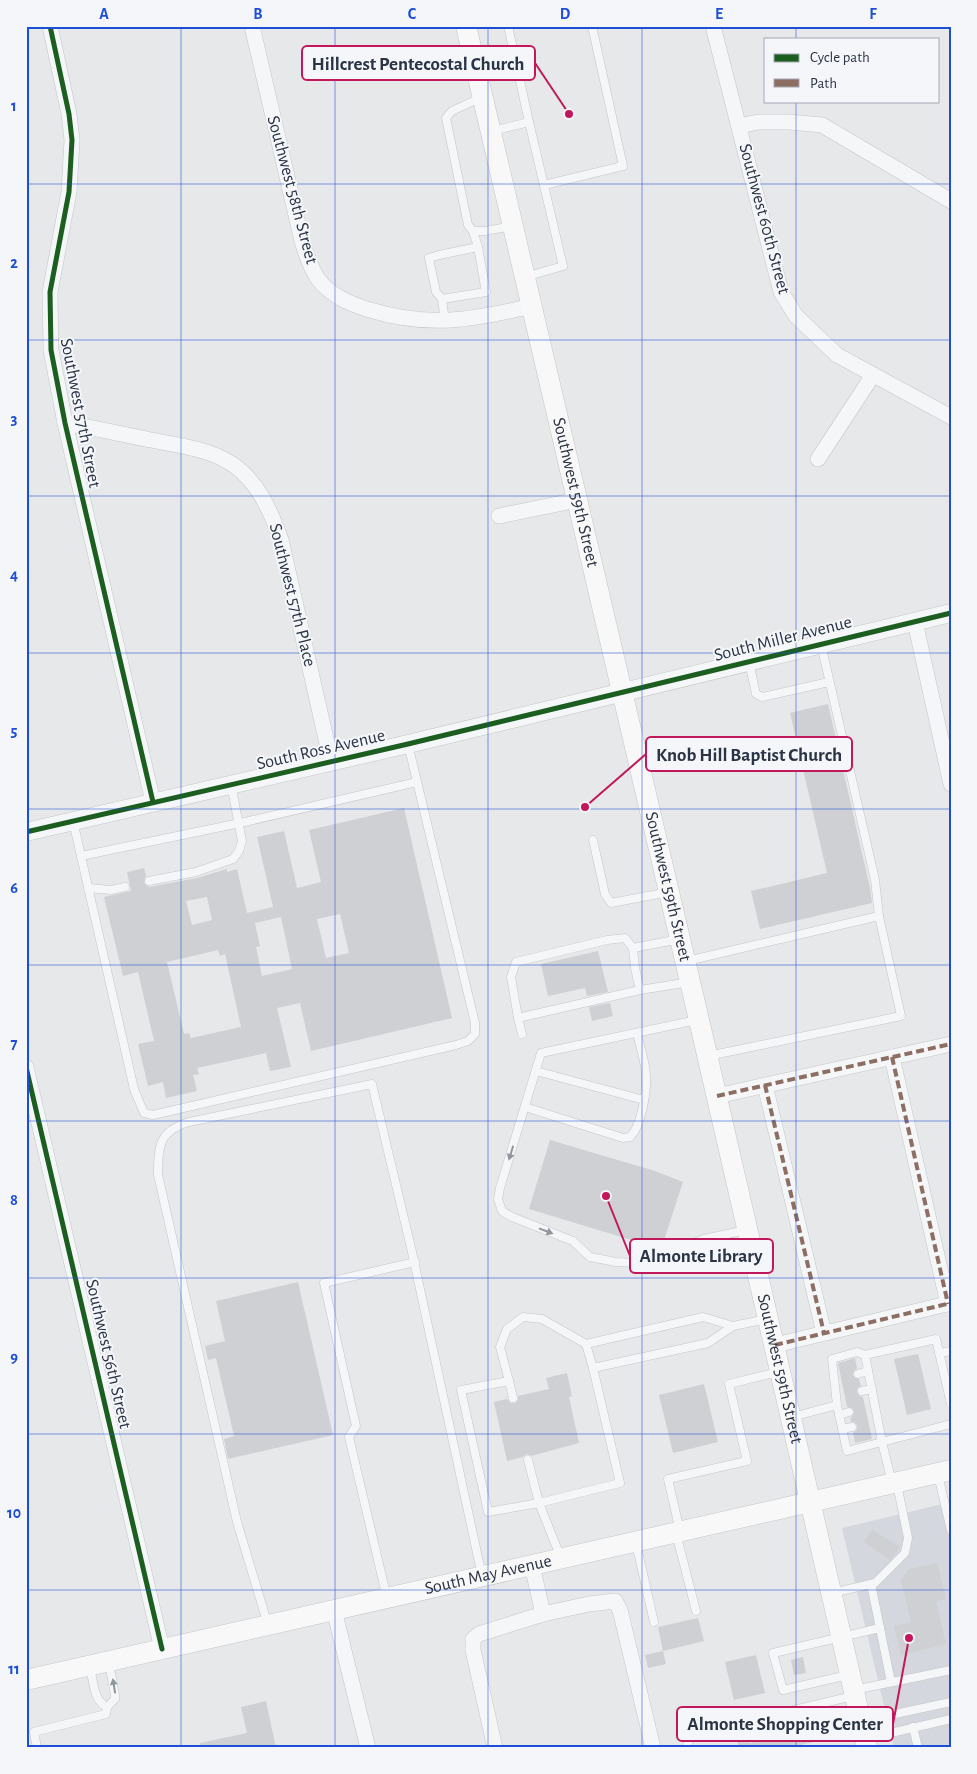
<svg xmlns="http://www.w3.org/2000/svg" width="977" height="1774" viewBox="0 0 977 1774" font-family="'Alegreya Sans',sans-serif">
  <rect width="100%" height="100%" fill="#e6e8ea"/>
  <polygon fill="#d4d7dd" points="951,1502 951,1748 894,1748 842,1528"/>
  <g fill="#ced0d3" fill-rule="evenodd">
    <polygon points="828,704 870,888 872,903 760,929 751,891 827,873 790,713"/>
    <path d="M404 808 452 1018 311 1051 300 1003 277 1008 291 1067 270 1071 266 1053 197 1068 199 1074 193 1075 197 1091 166 1098 163 1082 148 1086 138 1044 154 1041 138 972 123 976 104 897 131 891 127 872 144 868 146 876 144 883 149 887 197 878 227 869V872L237 869 247 913 273 907 257 837 284 831 297 888 321 882 309 830ZM207 897 212 920 192 925 186 901ZM340 914 349 953 326 958 317 919ZM281 917 292 969 262 976 256 947 260 946 255 923ZM218 950 220 956 225 954 241 1027 191 1038 189 1033 184 1034 167 962Z"/>
    <polygon points="598,951 608,992 587,996 585,988 548,996 541,964"/>
    <polygon points="610,1003 613,1016 592,1021 589,1007"/>
    <polygon points="550,1140 655,1171 683,1182 661,1249 529,1209"/>
    <polygon points="298,1282 333,1435 228,1459 224,1439 234,1436 216,1358 208,1360 205,1346 225,1341 216,1301"/>
    <polygon points="918,1354 931,1409 907,1415 894,1359"/>
    <polygon points="855,1358 857,1368 854,1371 853,1375 855,1378 859,1379 861,1386 857,1389 857,1393 860,1396 863,1397 872,1439 855,1443 853,1433 857,1429 857,1425 854,1422 851,1422 850,1418 853,1415 854,1411 852,1408 847,1407 838,1363"/>
    <polygon points="567,1373 572,1396 569,1397 579,1443 531,1456 527,1454 523,1457 507,1461 494,1402 507,1399 511,1403 515,1403 518,1400 518,1396 549,1389 546,1378"/>
    <polygon points="704,1384 718,1442 673,1453 659,1395"/>
    <polygon points="872,1530 900,1547 890,1560 864,1542"/>
    <polygon points="937,1563 946,1599 936,1601 946,1644 901,1655 894,1626 911,1622 901,1580 909,1569"/>
    <polygon points="698,1618 704,1641 663,1651 658,1627"/>
    <polygon points="663,1651 666,1664 648,1668 645,1655"/>
    <polygon points="756,1655 765,1693 734,1700 725,1662"/>
    <polygon points="803,1657 806,1673 794,1675 791,1660"/>
    <polygon points="266,1701 276,1748 201,1748 200,1743 247,1733 241,1707"/>
    <polygon points="810,1729 813,1742 787,1748 739,1748 736,1738 748,1735 750,1743"/>
  </g>
  <g fill="none" stroke-linecap="round" stroke-linejoin="round">
    <g stroke="#c4c6c8" stroke-width="9">
      <g id="service">
        <polyline points="508,26 529,122"/>
        <polyline points="482,97 452,111 446,118 468,225 473,231 485,231 513,226"/>
        <polyline points="492,131 529,122 563,266 525,277"/>
        <polyline points="544,185 623,166 592,26"/>
        <polyline points="442,299 436,292 429,258 439,255 478,247"/>
        <polyline points="445,321 442,299 486,292 478,247 473,231"/>
        <polyline points="821,644 875,880 879,916"/>
        <polyline points="749,662 756,694 762,697 829,682"/>
        <polyline points="73,821 134,1089 144,1113 153,1115 456,1045 468,1041 475,1034 475,1023 408,744"/>
        <polyline points="593,840 605,894 611,903 669,892"/>
        <polyline points="81,856 240,823 417,782"/>
        <polyline points="149,881 196,872 233,859 239,851 242,841 231,784"/>
        <polyline points="88,888 111,890 125,887"/>
        <polyline points="633,948 635,968 640,990"/>
        <polyline points="687,961 879,916 901,1016 708,1056"/>
        <polyline points="518,1018 511,977 516,962 607,940 625,938 633,948 680,939"/>
        <polyline points="697,1020 541,1053 500,1188 498,1199 502,1211 512,1217 573,1241 590,1257 616,1262 636,1263 662,1255 704,1239 746,1230"/>
        <polyline points="522,1034 518,1018 640,990 690,982"/>
        <polyline points="536,1071 644,1100"/>
        <path d="M525 1107 623 1138 630 1137C641 1127 647 1092 646 1077 646 1063 640 1047 637 1033"/>
        <polyline points="733,1326 767,1319"/>
        <polyline points="586,1344 593,1368"/>
        <polyline points="939,1353 951,1351"/>
        <polyline points="865,1355 936,1339 951,1404"/>
        <polyline points="858,1374 868,1371"/>
        <polyline points="509,1381 513,1398"/>
        <polyline points="862,1391 872,1389"/>
        <polyline points="839,1415 849,1412"/>
        <polyline points="792,1417 837,1405 847,1451 882,1442 865,1355 857,1352 832,1359 837,1405"/>
        <polyline points="842,1429 852,1427"/>
        <polyline points="528,1460 539,1503 620,1483 593,1368 708,1343 733,1326 703,1317 586,1344 542,1319 523,1317 507,1329 500,1347 509,1381 461,1390 488,1512 539,1503 561,1558"/>
        <polyline points="938,1475 951,1530"/>
        <polyline points="892,1483 882,1442 951,1424"/>
        <polyline points="680,1531 668,1479 747,1461 729,1384 778,1372"/>
        <polyline points="676,1533 696,1611"/>
        <polyline points="636,1543 654,1622"/>
        <polyline points="871,1584 891,1682"/>
        <polyline points="832,1593 875,1583 905,1553 908,1538 897,1484"/>
        <polyline points="387,1598 349,1437 356,1426 324,1283 415,1262"/>
        <path d="M268 1625 237 1522 158 1175C158 1146 159 1131 189 1122L372 1084 412 1252 482 1576"/>
        <path d="M90 1666C93 1679 93 1701 107 1707"/>
        <polyline points="848,1675 783,1690 773,1653 880,1628"/>
        <polyline points="854,1690 951,1670"/>
        <polyline points="862,1721 951,1702"/>
        <polyline points="913,1727 918,1748"/>
        <polyline points="865,1739 951,1719"/>
        <polyline points="37,1748 34,1732 106,1714 107,1707 115,1699 115,1695 109,1663"/>
        <polyline points="686,1748 689,1740 698,1733 853,1696"/>
      </g>
    </g>
    <g stroke="#c4c6c8" stroke-width="16">
      <g id="minor">
        <polyline points="50,26 69,114 72,140 69,192 50,292 51,350 65,423 153,802"/>
        <path d="M252 26 302 241C306 254 310 267 318 279 331 296 350 304 370 310 430 328 472 320 532 306"/>
        <polyline points="713,26 781,292 796,316 837,355 951,417"/>
        <polyline points="739,126 758,122 789,122 822,125 951,201"/>
        <path d="M65 423C94 428 122 434 151 440 178 445 209 449 232 464 258 481 271 512 281 540L331 761"/>
        <polyline points="818,459 873,375"/>
        <polyline points="499,516 577,500"/>
        <polyline points="915,622 951,784"/>
        <polyline points="892,1057 948,1304"/>
        <polyline points="26,1067 162,1649"/>
        <polyline points="765,1085 824,1333"/>
        <polyline points="717,1096 951,1044"/>
        <polyline points="775,1345 951,1303"/>
        <polyline points="334,1610 368,1748"/>
        <polyline points="543,1614 589,1604 615,1601 620,1610 653,1748"/>
        <polyline points="495,1748 473,1650 473,1639 479,1634 543,1614 532,1565"/>
      </g>
    </g>
    <g stroke="#c4c6c8" stroke-width="19">
      <polyline id="tertiary" points="26,832 408,744 951,613"/>
    </g>
    <g stroke="#c4c6c8" stroke-width="21">
      <g id="secondary">
        <path id="s1" d="M466 26 699 1020 867 1748"/>
        <path id="s2" d="M26 1680 951 1470"/>
      </g>
    </g>
    <use href="#service" stroke="#f5f6f7" stroke-width="8"/>
    <use href="#minor" stroke="#f5f6f7" stroke-width="15"/>
    <use href="#tertiary" stroke="#f5f6f7" stroke-width="18"/>
    <use href="#secondary" stroke="#f8f8f8" stroke-width="20"/>
    <g stroke="#8d6e63" stroke-width="4" stroke-dasharray="8 4" stroke-linecap="butt">
      <polyline points="892,1057 948,1304"/>
      <polyline points="765,1085 824,1333"/>
      <polyline points="717,1096 951,1044"/>
      <polyline points="775,1345 951,1303"/>
    </g>
    <g stroke="#f4f6f9" stroke-width="8">
      <g id="cycleway">
        <polyline points="50,26 69,114 72,140 69,192 50,292 51,350 65,423 153,802"/>
        <polyline points="26,832 408,744 951,613"/>
        <polyline points="26,1067 162,1649"/>
      </g>
    </g>
    <use href="#cycleway" stroke="#1b5e20" stroke-width="5"/>
  </g>
  <defs><path id="oneway-solid" d="M-6-.8H1V-3.2L6.5 0L1 3.2V.8H-6Z" transform="scale(1.25)"/></defs>
  <g fill="#90959e">
    <use href="#oneway-solid" transform="translate(511 1153) rotate(107)"/>
    <use href="#oneway-solid" transform="translate(546 1231) rotate(21)"/>
    <use href="#oneway-solid" transform="translate(114 1686) rotate(-99)"/>
  </g>
  <path fill="none" stroke="#1d4ed8" stroke-width="1" stroke-opacity="0.55" d="M181 26V1748M335 26V1748M488 26V1748M642 26V1748M796 26V39M796 101V1748M26 184H951M26 340H951M26 496H951M26 653H951M26 809H951M26 965H951M26 1121H951M26 1278H951M26 1434H951M26 1590H951"/>
  <g text-anchor="middle" dominant-baseline="central" stroke-width="4" stroke-linejoin="round" paint-order="stroke">
    <g font-size="18" fill="#2b3445" stroke="#f4f6f9">
      <text transform="translate(292 190) rotate(75)">Southwest 58th Street</text>
      <text transform="translate(764 219) rotate(75)">Southwest 60th Street</text>
      <text transform="translate(80 413) rotate(79)">Southwest 57th Street</text>
      <text stroke="none"><textPath href="#s1" startOffset="479">Southwest 59th Street</textPath></text>
      <text transform="translate(292 595) rotate(76)">Southwest 57th Place</text>
      <text transform="translate(783 639) rotate(-14)">South Miller Avenue</text>
      <text transform="translate(321 750) rotate(-13)">South Ross Avenue</text>
      <text stroke="none"><textPath href="#s1" startOffset="884">Southwest 59th Street</textPath></text>
      <text transform="translate(108 1354) rotate(77)">Southwest 56th Street</text>
      <text stroke="none"><textPath href="#s1" startOffset="1379">Southwest 59th Street</textPath></text>
      <text stroke="none"><textPath href="#s2" startOffset="474">South May Avenue</textPath></text>
    </g>
  </g>
  <path fill="none" stroke="#c2185b" stroke-width="2" d="M569 114L535 63M585 807L646 754M606 1196L630 1256M909 1638L893 1724"/>
  <g fill="#c2185b" stroke="#f4f6f9" stroke-width="2">
    <circle cx="569" cy="114" r="5"/>
    <circle cx="585" cy="807" r="5"/>
    <circle cx="606" cy="1196" r="5"/>
    <circle cx="909" cy="1638" r="5"/>
  </g>
  <g fill="#f4f6f9" stroke="#c2185b" stroke-width="2">
    <rect x="302" y="46" width="233" height="34" rx="5"/>
    <rect x="646" y="737" width="206" height="34" rx="5"/>
    <rect x="630" y="1239" width="143" height="34" rx="5"/>
    <rect x="677" y="1707" width="216" height="34" rx="5"/>
  </g>
  <g font-size="19" text-anchor="middle" font-weight="bold" fill="#2b3445">
    <text x="418" y="70">Hillcrest Pentecostal Church</text>
    <text x="749" y="761">Knob Hill Baptist Church</text>
    <text x="701" y="1262">Almonte Library</text>
    <text x="785" y="1730">Almonte Shopping Center</text>
  </g>
  <rect width="977" height="1774" fill="none" stroke="#f4f6f9" stroke-width="55"/>
  <rect x="764" y="38" width="175" height="65" fill="#f4f6f9" stroke="#a4a8b1"/>
  <rect x="774" y="54" width="25" height="8" fill="#1b5e20" stroke="#a4a8b1"/>
  <text x="810" y="62" font-size="15" fill="#2b3445">Cycle path</text>
  <rect x="774" y="79" width="25" height="8" fill="#8d6e63" stroke="#a4a8b1"/>
  <text x="810" y="88" font-size="15" fill="#2b3445">Path</text>
  <rect x="28" y="28" width="922" height="1718" fill="none" stroke="#1d4ed8" stroke-width="2"/>
  <g font-size="16" text-anchor="middle" font-weight="bold" fill="#1d4ed8">
    <text x="104" y="19">A</text>
    <text x="258" y="19">B</text>
    <text x="412" y="19">C</text>
    <text x="565" y="19">D</text>
    <text x="719" y="19">E</text>
    <text x="873" y="19">F</text>
    <text x="14" y="111">1</text>
    <text x="14" y="268">2</text>
    <text x="14" y="424">3</text>
    <text x="14" y="580">4</text>
    <text x="14" y="736">5</text>
    <text x="14" y="893">6</text>
    <text x="14" y="1049">7</text>
    <text x="14" y="1205">8</text>
    <text x="14" y="1362">9</text>
    <text x="14" y="1518">10</text>
    <text x="14" y="1674">11</text>
  </g>
</svg>
